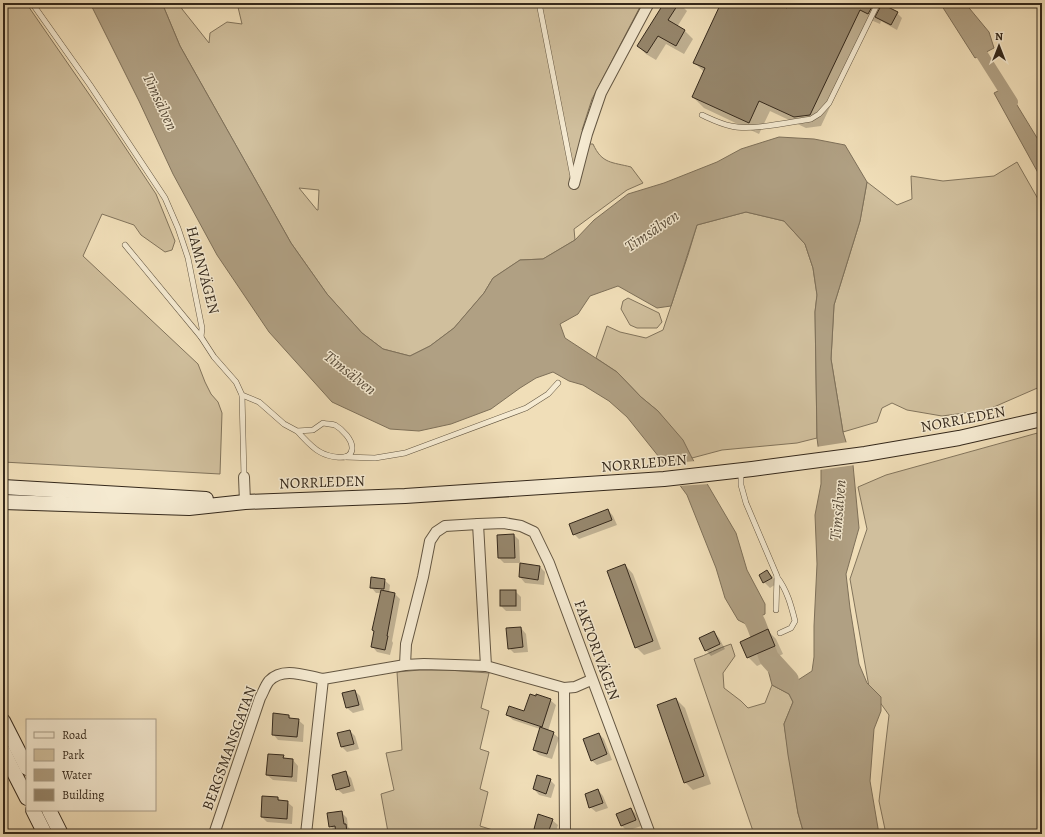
<svg xmlns="http://www.w3.org/2000/svg" width="1045" height="837" viewBox="0 0 1045 837" font-family="Alegreya,serif">
  <rect width="100%" height="100%" fill="#f0deb8"/>
  <filter id="stains"><feTurbulence type="fractalNoise" baseFrequency=".005" numOctaves="4"/><feColorMatrix values="0 0 0 0 .2 0 0 0 0 .09 0 0 0 0 .02 0 0 0 .5 -.17"/></filter>
  <radialGradient id="worn" r=".72"><stop offset=".6" stop-color="#630" stop-opacity="0"/><stop offset="1" stop-color="#630" stop-opacity=".3"/></radialGradient>
  <g fill="#d0bf9d" stroke="#82745c" fill-rule="evenodd">
    <polygon points="3,3 26,3 109,123 156,194 175,241 172,250 165,252 141,235 134,225 102,214 83,256 198,364 205,382 211,394 218,402 222,413 220,474 3,462"/>
    <path d="M162 3H180L182 9 209 43 210 33 227 22 242 24 237 3H642L592 99 582 130 587 132 583 144H593C602 164 612 162 631 167L643 183 627 190 574 229 575 240 543 259 520 260 493 278 484 293 454 328 430 346 410 356 383 349 362 333 327 294 291 243 180 46ZM299 188 319 190 318 210H317Z"/>
    <polygon points="1017,162 1042,206 1042,386 987,410 942,416 907,410 892,403 882,408 877,422 843,432 831,359 834,305 860,221 867,182 897,205 912,199 911,176 943,181 994,176"/>
    <polygon points="746,212 784,221 805,244 813,268 817,295 815,312 817,438 797,443 722,450 692,458 658,411 641,397 617,372 596,358 607,326 620,332 646,338 663,330 688,255 697,225"/>
    <polygon points="628,298 659,313 662,322 657,328 637,328 630,325 621,309 623,301"/>
    <polygon points="1041,432 1042,433 1042,834 886,834 879,801 889,715 869,687 850,579 867,529 858,487 886,475"/>
    <path d="M731 644 735 656 723 673 724 688 741 701 748 708 765 703 772 685 789 694 793 702 784 724 798 813 804 834H754L694 659C707 655 718 648 731 644Z"/>
    <polygon points="420,670 448,670 489,673 481,708 489,711 480,749 489,752 480,789 488,792 480,826 499,832 498,834 378,834 388,832 381,794 394,790 386,753 402,750 397,672"/>
  </g>
  <g fill="#b0a083" stroke="#7e7059">
    <polygon points="90,3 162,3 180,46 291,243 327,294 362,333 383,349 410,356 430,346 454,328 484,293 493,278 520,260 543,259 575,240 594,220 628,194 664,183 717,162 741,149 779,137 814,139 845,145 867,182 860,221 834,305 831,359 843,432 853,465 859,528 846,574 850,608 859,664 867,683 881,697 881,711 874,729 870,781 879,834 804,834 798,813 788,755 784,724 793,702 789,694 772,685 766,662 775,658 784,669 789,667 798,680 812,671 814,657 814,626 817,564 815,515 821,484 821,469 817,438 815,312 817,295 813,268 805,244 784,221 746,212 697,225 671,306 657,308 618,286 590,296 578,314 560,324 565,338 617,372 641,397 658,411 683,440 692,458 736,533 747,570 765,604 765,614 746,624 738,620 725,598 716,568 687,495 659,457 627,417 609,401 583,385 569,381 553,372 536,378 520,388 491,409 451,424 419,431 390,429 332,402 269,332 217,255 173,174 139,101"/>
    <polygon points="940,3 965,3 989,32 994,48 975,58"/>
    <polygon points="1006,87 1042,146 1042,180 994,93"/>
  </g>
  <g fill="#f0deb8">
    <polygon points="848,442 855,465 819,470 816,447"/>
    <polygon points="696,461 709,484 678,486 662,464"/>
  </g>
  <g fill="#0003">
    <polygon points="488,3 532,3 532,8"/>
    <polygon points="665,3 679,3 687,11 677,27 684,30 693,39 684,54 666,44 656,60 646,54 638,46"/>
    <polygon points="723,3 775,3 788,9 791,3 879,3 878,5 881,8 897,13 902,18 897,30 881,21 880,24 871,20 821,126 806,128 770,111 759,134 704,108 693,97 705,73 694,62"/>
    <polygon points="608,510 613,516 617,525 579,539 574,534"/>
    <polygon points="514,535 519,540 520,563 504,563 499,558"/>
    <polygon points="521,565 540,567 545,572 544,585 525,583 520,577"/>
    <polygon points="625,565 633,574 661,649 644,655 636,647"/>
    <polygon points="767,571 773,577 776,584 770,588 764,582"/>
    <polygon points="384,580 390,585 389,593 395,594 400,599 392,641 393,643 390,655 377,652 372,646 381,593 376,593 371,587"/>
    <polygon points="515,591 521,597 521,611 506,611 501,606"/>
    <polygon points="521,628 526,634 528,652 514,653 509,648"/>
    <polygon points="768,631 776,639 783,654 757,666 748,657"/>
    <polygon points="714,632 719,638 725,649 711,656 706,650"/>
    <polygon points="355,691 360,696 364,710 353,713 347,708"/>
    <polygon points="676,699 685,708 711,784 693,790 685,782"/>
    <polygon points="550,700 556,705 548,731 553,733 559,738 552,759 539,755 534,750 540,729 513,720 507,715 525,712"/>
    <polygon points="289,716 292,719 298,720 304,725 303,742 278,740 273,734"/>
    <polygon points="350,731 355,736 359,749 347,752 342,747 338,734"/>
    <polygon points="599,734 604,739 612,760 597,765 591,760"/>
    <polygon points="283,756 287,760 293,760 298,766 297,782 273,780 267,775"/>
    <polygon points="345,772 351,778 355,791 343,794 337,789"/>
    <polygon points="550,780 555,785 551,798 539,795 534,789"/>
    <polygon points="598,790 603,796 608,808 596,812 590,807"/>
    <polygon points="278,798 281,801 287,802 293,807 292,824 267,822 262,817"/>
    <polygon points="631,809 637,815 641,826 627,831 622,826"/>
    <polygon points="341,812 347,818 348,827 351,830 352,834 337,834 336,832 330,826"/>
    <polygon points="552,820 558,825 555,834 541,834 535,828"/>
  </g>
  <g fill="none" stroke-linecap="round" stroke-linejoin="round">
    <polyline stroke="#b0a083" stroke-width="12" points="974,42 1012,102"/>
    <polyline stroke="#b0a083" stroke-width="20" points="742,596 756,624 769,658 789,680"/>
  </g>
  <g fill="#96876d" stroke="#34281b">
    <polygon points="664,3 679,3 668,20 685,30 676,46 658,36 647,53 637,46"/>
    <polygon points="721,3 777,3 787,8 790,3 874,3 868,14 860,10 810,115 794,117 759,101 749,123 692,97 705,68 693,63"/>
    <polygon points="882,4 898,12 891,25 875,17"/>
    <polygon points="608,509 612,520 573,535 569,524"/>
    <polygon points="514,534 515,558 498,558 497,535"/>
    <polygon points="520,563 540,566 538,580 519,577"/>
    <polygon points="625,564 653,641 635,648 607,571"/>
    <polygon points="767,570 772,578 763,583 759,575"/>
    <polygon points="371,577 385,579 384,589 370,588"/>
    <polygon points="381,590 395,593 387,636 388,636 385,650 371,647 374,631 372,630"/>
    <rect x="500" y="590" width="16" height="16"/>
    <polygon points="521,627 523,647 508,649 506,628"/>
    <polygon points="768,629 775,646 747,658 740,642"/>
    <polygon points="714,631 720,644 705,651 699,638"/>
    <polygon points="355,690 359,705 346,708 342,693"/>
    <polygon points="530,694 536,696 536,694 551,699 542,727 506,715 509,706 524,711"/>
    <polygon points="676,698 704,776 684,783 657,705"/>
    <polygon points="273,713 289,715 289,718 299,719 297,737 272,735"/>
    <polygon points="540,727 554,732 547,754 533,750"/>
    <polygon points="350,730 354,744 341,747 337,733"/>
    <polygon points="599,733 607,754 591,761 583,739"/>
    <polygon points="268,754 284,755 283,758 293,759 292,777 266,775"/>
    <polygon points="346,771 350,786 336,790 332,775"/>
    <polygon points="537,775 551,779 546,794 533,789"/>
    <polygon points="598,789 603,803 589,808 585,794"/>
    <polygon points="262,796 278,797 278,800 288,801 287,819 261,817"/>
    <polygon points="631,808 636,820 621,826 616,814"/>
    <polygon points="342,811 344,824 346,824 347,833 336,834 335,826 329,827 327,813"/>
    <polygon points="538,814 553,819 548,833 534,829"/>
  </g>
  <g fill="none" stroke-linecap="round" stroke-linejoin="round">
    <g stroke="#635642" stroke-width="6">
      <g id="lane">
        <polyline points="32,3 90,85 165,198 178,228 188,258 202,328 201,337 214,357 236,382 242,395 244,477"/>
        <polyline points="539,3 573,177"/>
        <path d="M702 115C711 119 721 124 731 126 751 131 790 122 811 119L819 114 829 103 878 3"/>
        <polyline points="125,245 201,337"/>
        <path d="M242 395 259 402 284 424 297 431 313 430 323 423C326 424 332 424 335 425 342 429 353 440 352 449 351 463 327 456 320 452 311 447 304 438 297 431"/>
        <polyline points="345,457 375,458 405,453 526,408 548,394 558,383"/>
        <polyline points="741,471 741,485 746,503 777,576 776,610"/>
        <path d="M777 577C787 590 791 605 795 621L791 628 780 633"/>
      </g>
    </g>
    <g stroke="#635642" stroke-width="12">
      <g id="street">
        <polyline points="574,184 587,134 601,93 649,3"/>
        <polyline points="244,477 245,502"/>
        <polyline points="478,524 486,666 564,688 565,834"/>
        <polyline points="405,665 406,644 423,577 430,541 436,532 445,526 478,524 504,523 521,526 534,532 549,563 650,834"/>
        <polyline points="564,688 575,687 591,680"/>
        <path d="M214 834 260 698C263 693 265 686 269 681 283 666 306 676 323 679"/>
        <polyline points="306,834 323,679 405,665 424,664 486,666"/>
      </g>
    </g>
    <g stroke="#34281b" stroke-width="16">
      <g id="secondary">
        <polyline points="3,487 206,499"/>
        <polyline points="3,502 189,508 245,502 405,496 664,479 752,469 865,454 959,438 1042,419"/>
        <polyline points="3,721 27,768"/>
        <polyline points="3,751 27,798"/>
        <polyline points="33,810 45,834"/>
        <polyline points="49,810 61,834"/>
      </g>
    </g>
    <use href="#lane" stroke="#f5ead1" stroke-width="5"/>
    <use href="#street" stroke="#f5ead1" stroke-width="10"/>
    <use href="#secondary" stroke="#f5ead1" stroke-width="14"/>
  </g>
  <g text-anchor="middle" dominant-baseline="central" stroke-width="3" stroke-linejoin="round" paint-order="stroke">
    <g font-size="15" fill="#34281b" stroke="#f5ead1">
      <text transform="translate(203 270) rotate(75)">HAMNVÄGEN</text>
      <text transform="translate(963 419) rotate(-11)">NORRLEDEN</text>
      <text transform="translate(644 463) rotate(-5)">NORRLEDEN</text>
      <text transform="translate(322 482) rotate(-2)">NORRLEDEN</text>
      <text transform="translate(597 650) rotate(70)">FAKTORIVÄGEN</text>
      <text transform="translate(229 748) rotate(-70)">BERGSMANSGATAN</text>
    </g>
    <g font-size="16" font-style="italic" fill="#594c3a" stroke="#f5ead1">
      <text transform="translate(160 102) rotate(65)">Timsälven</text>
      <text transform="translate(652 231) rotate(-34)">Timsälven</text>
      <text transform="translate(350 373) rotate(38)">Timsälven</text>
      <text transform="translate(838 510) rotate(-85)">Timsälven</text>
    </g>
  </g>
  <rect width="1045" height="837" fill="none" stroke="#f0deb8" stroke-width="16"/>
  <rect x="4" y="4" width="1037" height="829" fill="none" stroke="#34281b" stroke-width="2"/>
  <rect x="8" y="8" width="1029" height="821" fill="none" stroke="#34281b"/>
  <rect x="26" y="719" width="130" height="92" fill="#f5ead1" stroke="#a89c88"/>
  <rect x="34" y="732" width="20" height="6" fill="#f5ead1" stroke="#a89c88"/>
  <text x="62" y="739" font-size="12" fill="#34281b">Road</text>
  <rect x="34" y="749" width="20" height="12" fill="#d0bf9d" stroke="#a89c88"/>
  <text x="62" y="759" font-size="12" fill="#34281b">Park</text>
  <rect x="34" y="769" width="20" height="12" fill="#b0a083" stroke="#a89c88"/>
  <text x="62" y="779" font-size="12" fill="#34281b">Water</text>
  <rect x="34" y="789" width="20" height="12" fill="#96876d" stroke="#a89c88"/>
  <text x="62" y="799" font-size="12" fill="#34281b">Building</text>
  <g transform="translate(999 46)" stroke="#f5ead1" stroke-width="3" paint-order="stroke">
  <path d="M0-3L7 15L0 10L-7 15Z" fill="#34281b"/>
  <text y="-6" font-size="11" font-weight="bold" text-anchor="middle" fill="#34281b">N</text>
  </g>
  <rect width="100%" height="100%" filter="url(#stains)"/>
  <rect width="100%" height="100%" fill="url(#worn)"/>
</svg>
